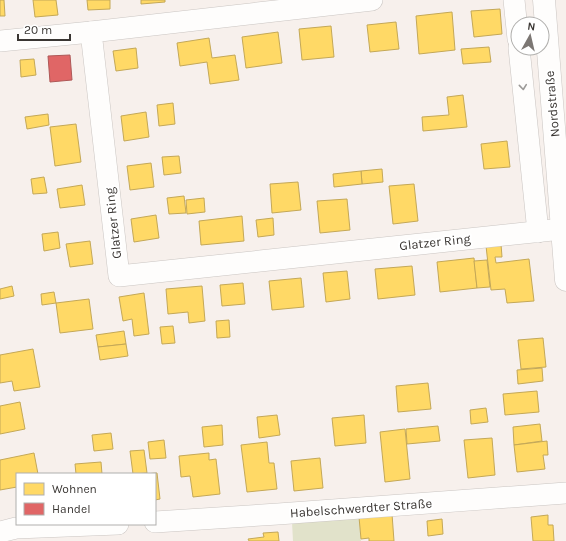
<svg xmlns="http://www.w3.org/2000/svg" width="566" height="541" viewBox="0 0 566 541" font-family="Karla,sans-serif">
  <rect width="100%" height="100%" fill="#f7f0ec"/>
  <polygon fill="#e1e2ca" points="359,517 361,541 293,541 292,522"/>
  <g fill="#ffd966" stroke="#c4a857">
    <polygon points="0,0 4,0 5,16 0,16"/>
    <polygon points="33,0 56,0 58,15 35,17"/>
    <polygon points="87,0 110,0 110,9 88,10"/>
    <polygon points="141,0 165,0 165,2 141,4"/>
    <polygon points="500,9 502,34 474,37 471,11"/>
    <polygon points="452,12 455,50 419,54 416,16"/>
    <polygon points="396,22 399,49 370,52 367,25"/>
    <polygon points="331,26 334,57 302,60 299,29"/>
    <polygon points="278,32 282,63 246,68 242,37"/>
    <polygon points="209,38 212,58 235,55 239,80 210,84 207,62 180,66 177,43"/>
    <polygon points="489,47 491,62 463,64 461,49"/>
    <polygon points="136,48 138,68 116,71 113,51"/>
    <polygon points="34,59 36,75 21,77 20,60"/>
    <polygon points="463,95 467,127 423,131 422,117 449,115 447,97"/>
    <polygon points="173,103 175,124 159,126 157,105"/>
    <polygon points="146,112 149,137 124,141 121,116"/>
    <polygon points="48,114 49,125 27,129 25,117"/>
    <polygon points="76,124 81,162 55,166 50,127"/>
    <polygon points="507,141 510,167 484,169 481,144"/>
    <polygon points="179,156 181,173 164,175 162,157"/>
    <polygon points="151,163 154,187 130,190 127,166"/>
    <polygon points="382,169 383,182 362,184 361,171"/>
    <polygon points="361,171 362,184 334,187 333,174"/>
    <polygon points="44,177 47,193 33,194 31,179"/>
    <polygon points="298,182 301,210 272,213 270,184"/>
    <polygon points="414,184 418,221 393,224 389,186"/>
    <polygon points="82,185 85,205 60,208 57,189"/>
    <polygon points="184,196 186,213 169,214 167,198"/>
    <polygon points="204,198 205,212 187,214 186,200"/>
    <polygon points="347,199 350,230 320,233 317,201"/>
    <polygon points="156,215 159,238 134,242 131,219"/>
    <polygon points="242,216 244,241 201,245 199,221"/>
    <polygon points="273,218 274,235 258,237 256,220"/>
    <polygon points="58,232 60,248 44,251 42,234"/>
    <polygon points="90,241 93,264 70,267 66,244"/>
    <polygon points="501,244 502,257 495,257 496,263 529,259 534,301 507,303 505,289 491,290 486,246"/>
    <polygon points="474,258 477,288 440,292 437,262"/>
    <polygon points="487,260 490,287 477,288 474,261"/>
    <polygon points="412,266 415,295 378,299 375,269"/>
    <polygon points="347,271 350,299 326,302 323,273"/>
    <polygon points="301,278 304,307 272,310 269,281"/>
    <polygon points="243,283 245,304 222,306 220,285"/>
    <polygon points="12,286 14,296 0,299 0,289"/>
    <polygon points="202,286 205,321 189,323 188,312 168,314 166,289"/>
    <polygon points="54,292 56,303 42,305 41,294"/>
    <polygon points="144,293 149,334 134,336 132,319 123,321 119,297"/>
    <polygon points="89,299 93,329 60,333 56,303"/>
    <polygon points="229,320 230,337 217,338 216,321"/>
    <polygon points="173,326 175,343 162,344 160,327"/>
    <polygon points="124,331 126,344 98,347 96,335"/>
    <polygon points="543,338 546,367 521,369 518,340"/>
    <polygon points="126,344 128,356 100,360 98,347"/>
    <polygon points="33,349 40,387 14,391 12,381 0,383 0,355"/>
    <polygon points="542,368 543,381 518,384 517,370"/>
    <polygon points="428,383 431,409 398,412 396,386"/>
    <polygon points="537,391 539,412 505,415 503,394"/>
    <polygon points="20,402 25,429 0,434 0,406"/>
    <polygon points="486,408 488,422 471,424 470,410"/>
    <polygon points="277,415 280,435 259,438 257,417"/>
    <polygon points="364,415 366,443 335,446 332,418"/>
    <polygon points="540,424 542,441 514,445 513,427"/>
    <polygon points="222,425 223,445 204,447 202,427"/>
    <polygon points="438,426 440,441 407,444 406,429"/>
    <polygon points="405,429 410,479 385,482 380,432"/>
    <polygon points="111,433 113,449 94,451 92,435"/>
    <polygon points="492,438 495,475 468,478 464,440"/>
    <polygon points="164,440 166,458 150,459 148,442"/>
    <polygon points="547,441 548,455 543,455 545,469 517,472 514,445"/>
    <polygon points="267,442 269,463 274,463 277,489 247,492 241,445"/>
    <polygon points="144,450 147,473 133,474 130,451"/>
    <polygon points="34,453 38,474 17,474 17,487 0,490 0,460"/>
    <polygon points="209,453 209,460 216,459 220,494 193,497 190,476 181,477 179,456"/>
    <polygon points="320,458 323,488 294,491 291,461"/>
    <polygon points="101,462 102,474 76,474 75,464"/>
    <polygon points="157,473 160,499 155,500 155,474 144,474"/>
    <polygon points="392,514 394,541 369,541 369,538 361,539 359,517"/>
    <polygon points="548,515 548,525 553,525 554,541 533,541 531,517"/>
    <polygon points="442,519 443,534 428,536 427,521"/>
    <polygon points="278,532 279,541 249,541 248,539 264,537 263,533"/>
  </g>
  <polygon fill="#e06666" stroke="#ae5857" points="70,55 72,80 50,82 48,56"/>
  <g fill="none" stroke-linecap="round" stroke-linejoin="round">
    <g stroke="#cac5c2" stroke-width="22">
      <g id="street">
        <polyline points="372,0 91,32 119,276 562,229 566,227"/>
        <polyline points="514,0 518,39"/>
        <polyline points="0,41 91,32"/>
        <polyline points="519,48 538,232"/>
        <polyline points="155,522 278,514 566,493"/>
        <polyline points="0,532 16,528 118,524"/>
      </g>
    </g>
    <g stroke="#cac5c2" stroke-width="23">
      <polyline id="secondary" points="544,0 566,280"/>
    </g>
    <use href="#street" stroke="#fefdfc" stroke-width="21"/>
    <use href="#secondary" stroke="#fefdfc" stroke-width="22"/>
  </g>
  <defs><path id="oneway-chevron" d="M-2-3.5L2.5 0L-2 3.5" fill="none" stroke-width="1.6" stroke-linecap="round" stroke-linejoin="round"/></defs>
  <use stroke="#9c9a98" href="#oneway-chevron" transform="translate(523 87) rotate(84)"/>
  <g text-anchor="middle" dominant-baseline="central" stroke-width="4" stroke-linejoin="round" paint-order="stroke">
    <g font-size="13" fill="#3a3633" stroke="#fff">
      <text transform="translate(552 104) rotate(-95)">Nordstraße</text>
      <text transform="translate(113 223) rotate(-96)">Glatzer Ring</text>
      <text transform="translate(435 242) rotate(-6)">Glatzer Ring</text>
      <text transform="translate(361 508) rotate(-4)">Habelschwerdter Straße</text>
    </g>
  </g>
  <rect x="16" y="473" width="140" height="52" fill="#ffffff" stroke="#b0afad"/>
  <rect x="24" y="483" width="20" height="12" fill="#ffd966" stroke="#b0afad"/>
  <text x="52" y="493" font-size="12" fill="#3a3633">Wohnen</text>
  <rect x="24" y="503" width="20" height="12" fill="#e06666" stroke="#b0afad"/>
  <text x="52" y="513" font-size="12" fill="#3a3633">Handel</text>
  <g transform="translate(530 36) rotate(8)"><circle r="19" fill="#ffffff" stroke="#b0afad"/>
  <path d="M0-3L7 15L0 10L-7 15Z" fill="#7c7774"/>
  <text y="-6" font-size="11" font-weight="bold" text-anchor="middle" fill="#3a3633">N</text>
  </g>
  <path d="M18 34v6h52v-6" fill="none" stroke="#3a3633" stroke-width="2"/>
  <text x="24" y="34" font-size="12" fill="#3a3633" stroke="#ffffff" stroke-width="3" paint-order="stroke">20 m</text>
</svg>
